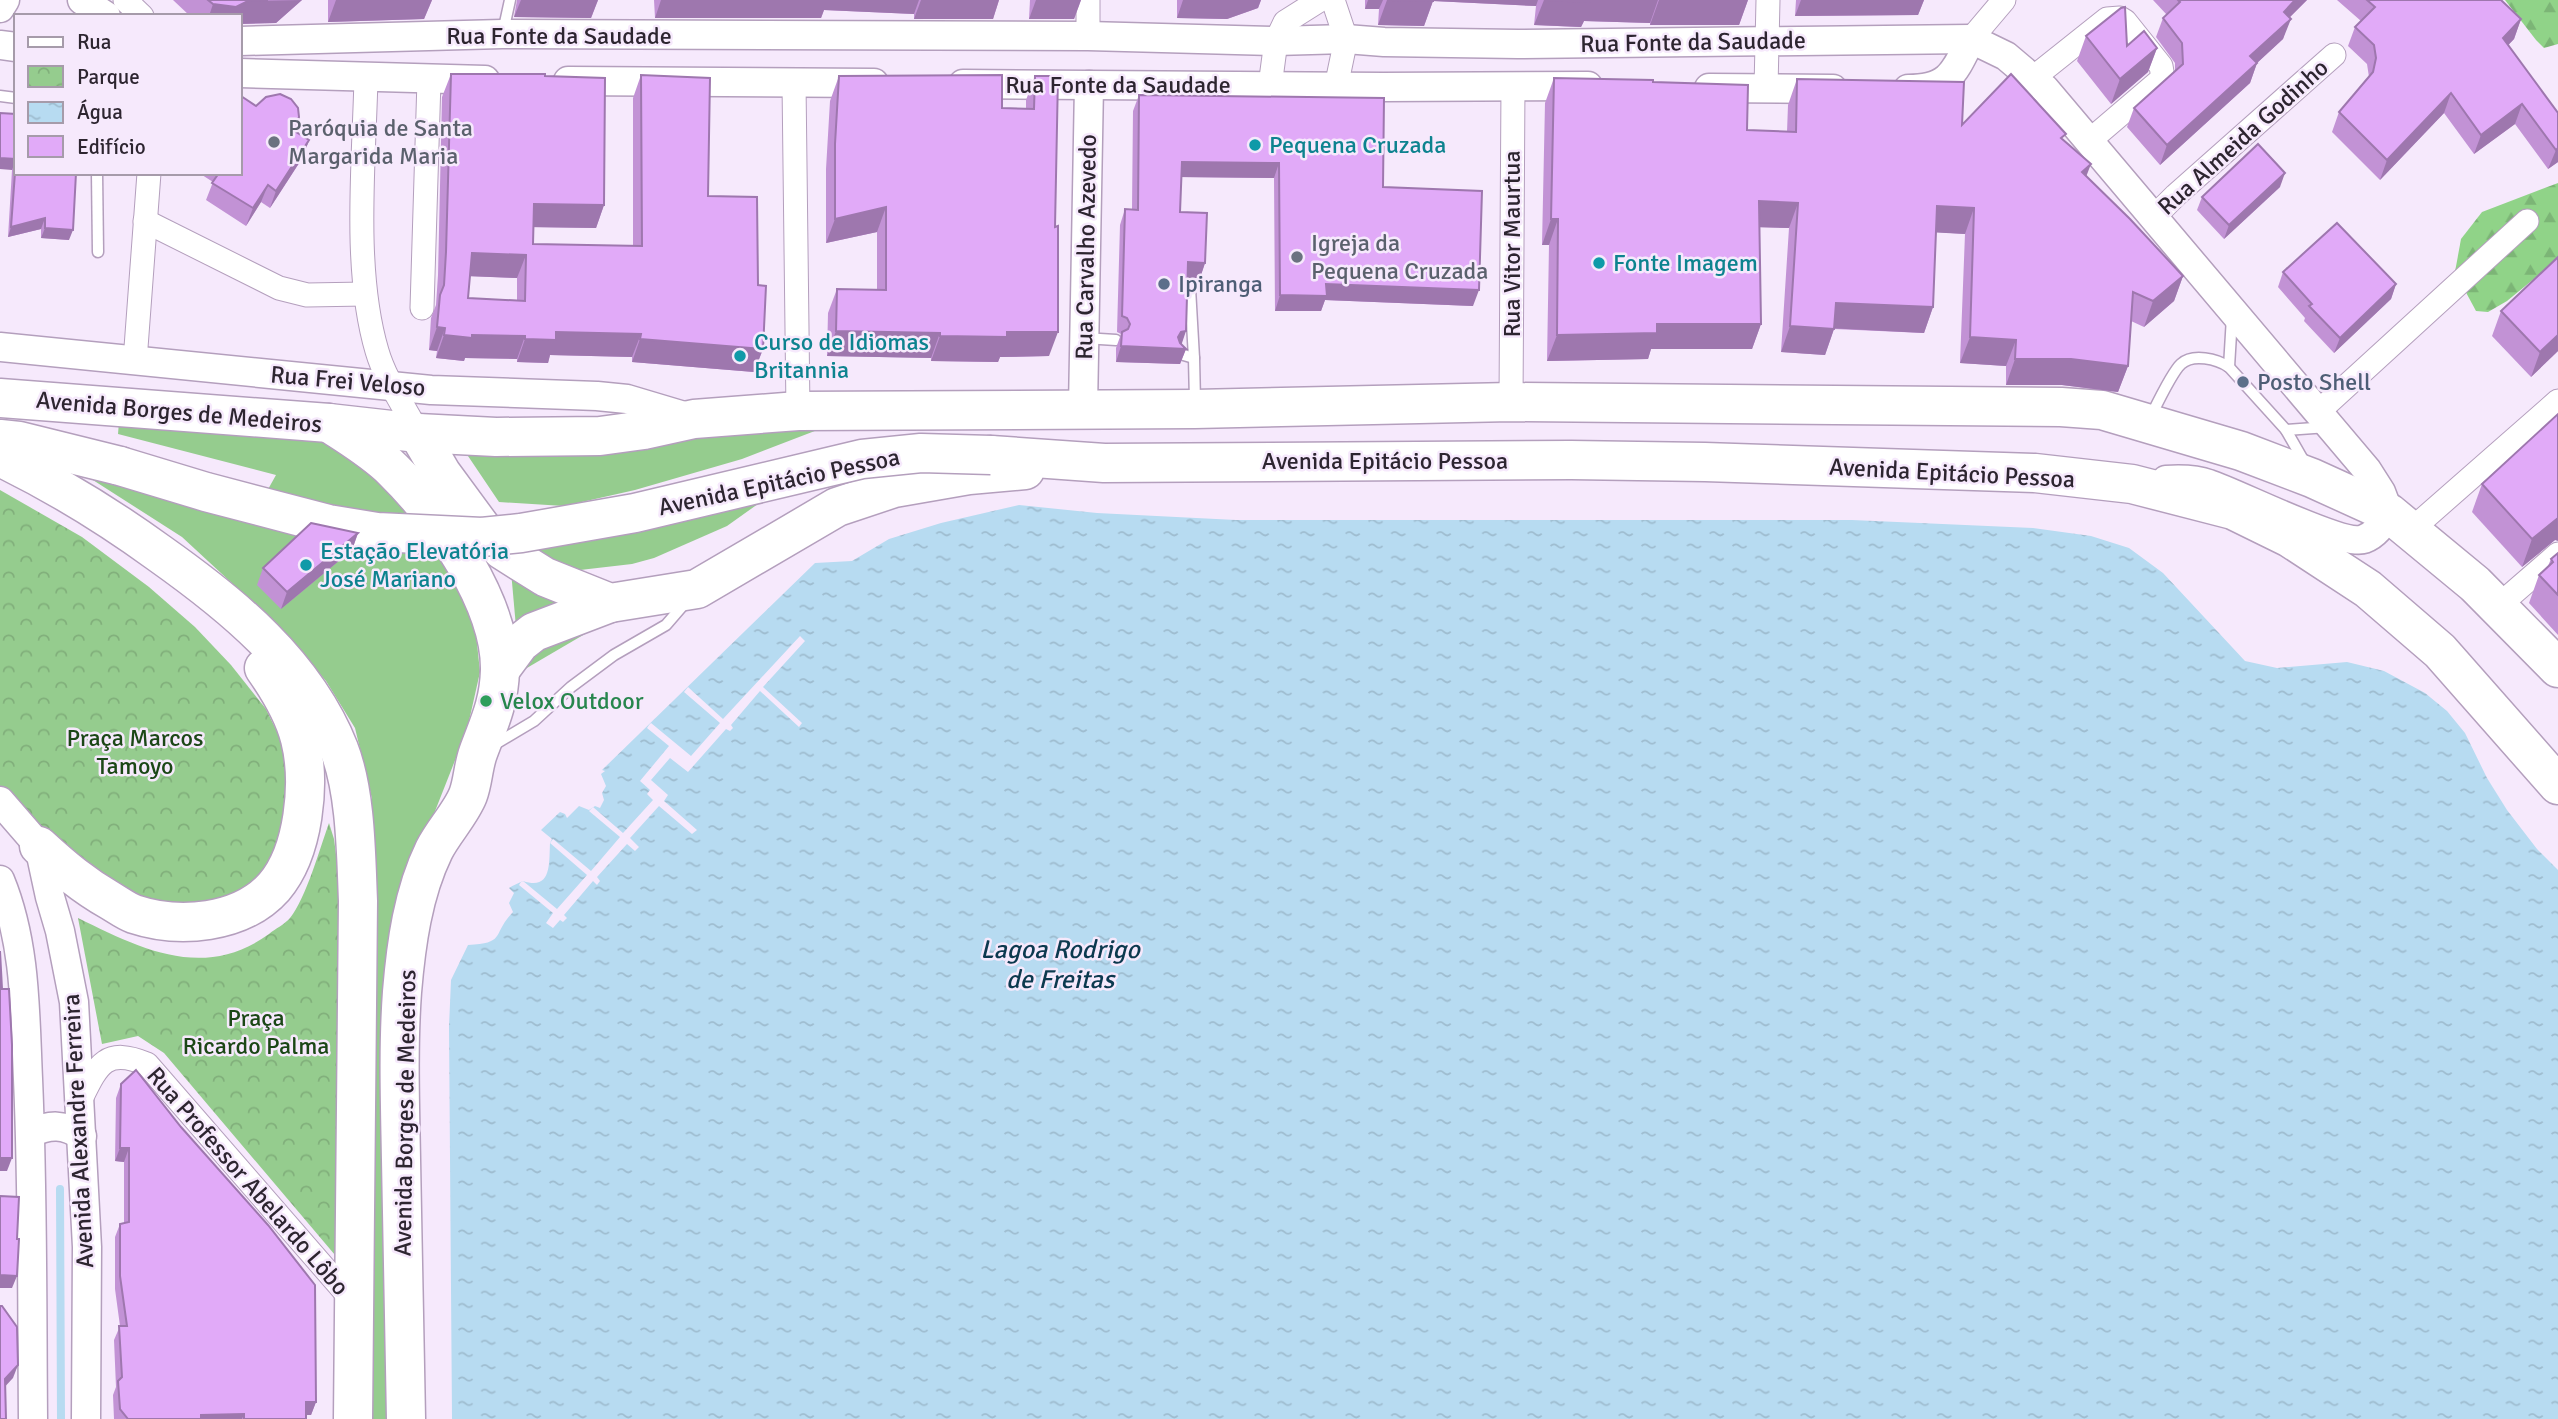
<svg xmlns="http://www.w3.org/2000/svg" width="2558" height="1419" viewBox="0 0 2558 1419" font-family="Signika,sans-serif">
  <defs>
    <pattern id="forest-firs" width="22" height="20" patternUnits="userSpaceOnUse" patternTransform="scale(1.75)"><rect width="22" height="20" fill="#90d388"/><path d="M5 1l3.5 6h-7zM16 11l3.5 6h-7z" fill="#7cb576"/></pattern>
    <pattern id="park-crowns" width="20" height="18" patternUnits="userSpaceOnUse" patternTransform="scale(1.75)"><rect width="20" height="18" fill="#95cc8e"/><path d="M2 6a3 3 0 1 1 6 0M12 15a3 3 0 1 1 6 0" fill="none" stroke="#81af7b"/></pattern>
    <pattern id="water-ripples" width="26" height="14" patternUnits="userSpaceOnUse" patternTransform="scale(1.75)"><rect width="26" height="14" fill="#b7dbf1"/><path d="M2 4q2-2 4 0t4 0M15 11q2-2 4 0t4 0" fill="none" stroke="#9ebccf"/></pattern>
  </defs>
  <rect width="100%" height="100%" fill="#f6e9fc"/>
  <g fill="#95cc8e">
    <polygon points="119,422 360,445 472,596 480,672 467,730 400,900 399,1419 366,1419 367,996 372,799 355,728 326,681 278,626 182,537 71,466 251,520 276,475 118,434"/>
    <polygon points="820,429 742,459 635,490 564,506 499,502 468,456 549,454 691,436"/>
    <polygon points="807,469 727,526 654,558 632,564 580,570 541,559 530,541"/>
    <polygon points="511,571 602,624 520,672"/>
  </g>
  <g fill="url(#forest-firs)">
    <polygon points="2505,0 2558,0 2558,44 2544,48 2536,40"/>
    <polygon points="2558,183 2558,259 2507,301 2488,312 2476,311 2455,272 2461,239 2482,212"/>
  </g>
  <g fill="url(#park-crowns)">
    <polygon points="0,490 82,537 149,587 195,627 231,665 266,709 284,746 290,783 281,860 243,908 129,914 0,794"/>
    <path d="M329 823 334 839 339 877 335 1255 164 1053 138 1036 102 1044 78 918C141 949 204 981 269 934 275 929 285 924 290 918 306 898 320 848 329 823Z"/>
  </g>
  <path fill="url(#water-ripples)" d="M1019 505 1097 513 1236 520H1852L2033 528 2091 536 2129 548 2163 573 2245 661 2277 668 2347 662 2384 671 2425 693 2447 711 2465 733 2487 778 2507 810 2537 849 2558 870V1419H452L449 1027 451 980 468 945C507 943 491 935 513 912L509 903 514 893 509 888C513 885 519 883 523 881 552 891 549 863 550 843L552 839 541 830 560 812 565 814 567 818 579 806 589 810 595 806 600 808 604 800 602 793 606 786 601 774 605 771 602 770 815 563 852 561 889 539 941 523Z"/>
  <polygon fill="#f6e9fc" points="800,636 805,641 763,687 802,723 799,727 760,691 731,725 733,728 730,731 726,729 688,772 670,758 651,780 668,795 664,801 697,830 692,834 659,806 630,838 639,847 635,851 627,844 597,877 600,881 597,885 593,881 564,915 567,918 563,922 560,920 553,928 546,923 553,913 519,885 521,882 523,881 557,909 587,875 550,843 553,839 591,871 620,837 589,811 593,807 623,833 653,800 647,794 650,790 640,781 669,746 647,728 649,725 651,723 691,756 720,723 684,692 688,687 723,719"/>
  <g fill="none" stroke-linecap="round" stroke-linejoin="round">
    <polyline stroke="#b7dbf1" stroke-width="8" points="60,1189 61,1419"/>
    <g stroke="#b49fbd" stroke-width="13">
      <g id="service">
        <polyline points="503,32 510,0"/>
        <polyline points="0,96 16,98"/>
        <polyline points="97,173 98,252"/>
        <polyline points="1190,288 1194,358"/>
        <polyline points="1084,338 1116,340"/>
        <polyline points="1180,354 1194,358 1195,402"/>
        <polyline points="2229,367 2232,317"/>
        <path d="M2150 418C2156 406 2172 372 2181 364 2193 353 2217 359 2229 367L2286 430 2306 465"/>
        <polyline points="2286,430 2328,427"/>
        <polyline points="492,746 534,721 571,687 614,655 666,625 685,603"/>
      </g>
    </g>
    <g stroke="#b49fbd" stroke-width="25">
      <g id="minor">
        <polyline points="125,0 142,16"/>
        <polyline points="1333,0 1346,39 1336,87"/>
        <polyline points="1088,36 1088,0"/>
        <polyline points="1971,39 2004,0"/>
        <path d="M366 78C364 163 353 270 377 351 385 379 404 406 418 433"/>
        <polyline points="2033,78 2107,19 2120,18 2125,21 2161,66 2163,78 2088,142"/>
        <polyline points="794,83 798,411"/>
        <polyline points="1270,86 1276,41 1285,22 1320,0"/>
        <polyline points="1766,88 1768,0"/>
        <polyline points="2152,219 2176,195 2334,55"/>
        <polyline points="145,221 279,288 307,295 365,294"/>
        <polyline points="422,308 429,80"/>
        <polyline points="135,361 149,173"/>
        <polyline points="1511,402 1513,85"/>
        <polyline points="2318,412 2527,221"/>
        <polyline points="2411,530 2558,401"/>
        <polyline points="2497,607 2558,554"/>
        <path d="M81 1099C98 1064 106 1047 147 1064L353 1301"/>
      </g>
    </g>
    <g stroke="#b49fbd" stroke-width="31">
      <g id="tertiary">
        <polyline points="82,0 106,16"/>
        <polyline points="0,8 5,0"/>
        <path d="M240 41 502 34 1088 36 1276 41 1346 39 1384 42 1518 44 1971 39 2006 56 2045 89 2367 470 2381 492 2389 513C2382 524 2377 534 2364 539 2342 547 2237 493 2209 484 2195 479 2180 479 2166 480"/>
        <polyline points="0,45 16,47"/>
        <polyline points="240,73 485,80"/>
        <polyline points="568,81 874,83"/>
        <polyline points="963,84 1383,87 1588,86"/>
        <polyline points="1709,88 1833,89"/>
        <path d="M1908 89C1949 89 1954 73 1971 39"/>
        <polyline points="0,347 431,390 597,396 627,399 694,419"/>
        <polyline points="1083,408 1089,85"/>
        <polyline points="0,801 39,846 50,897 60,931 74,1002 87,1247 86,1419"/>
        <path d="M0 880C26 943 25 1012 28 1079 33 1192 32 1306 33 1419"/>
        <path d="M31 1133C50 1124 64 1124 82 1136"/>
      </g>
    </g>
    <g stroke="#b49fbd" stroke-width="41">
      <g id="trunk">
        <polyline points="329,423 418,433 496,437 600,436 644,430 694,419 798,411 1195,409 1511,402 2061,407 2102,410 2241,451 2312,478 2389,513 2475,584 2558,668"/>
        <path d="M332 425C353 439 375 452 393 470 440 516 501 603 500 670 499 704 489 723 478 753 473 767 473 782 468 795 461 813 443 832 434 850 413 893 406 944 402 992 398 1047 400 1104 401 1160 403 1246 404 1333 406 1419"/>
        <polyline points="418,433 442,474 481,527 502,550 545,577 610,603 697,589 837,507 894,488 969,475 1025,470"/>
        <polyline points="0,439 19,441 120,466"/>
        <polyline points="991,455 1104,463 1571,460 1705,462 2035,473 2132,484 2233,510 2290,538 2368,589 2440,651 2558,785"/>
        <path d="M0 457C56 484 108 516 159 553 231 604 305 663 339 749 356 792 356 855 358 901L353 1419"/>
        <polyline points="500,670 520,643 534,632 610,603"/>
        <path d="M39 846C63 868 83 885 111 901 118 905 126 911 134 914 179 929 241 924 274 887 304 852 311 783 300 739 294 715 278 688 264 668"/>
      </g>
    </g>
    <g stroke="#b49fbd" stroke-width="41">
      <polyline id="motorway" points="0,398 329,423"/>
    </g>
    <use href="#service" stroke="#fff" stroke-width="10"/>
    <use href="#minor" stroke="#fff" stroke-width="23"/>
    <use href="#tertiary" stroke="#fff" stroke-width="28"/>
    <use href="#trunk" stroke="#fff" stroke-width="38"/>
    <use href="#motorway" stroke="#fff" stroke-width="38"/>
    <g stroke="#b49fbd" stroke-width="41" stroke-linecap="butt">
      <polyline id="trunk-bridge" points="120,466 206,492 328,524 377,532 482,537 521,533 635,513 862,459 921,453 991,455"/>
    </g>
    <use href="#trunk-bridge" stroke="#fff" stroke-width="38"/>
  </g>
  <g fill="#c292d5" fill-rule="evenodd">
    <polygon points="173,0 302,0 276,23 240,24 240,16 190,16"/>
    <polygon points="328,0 432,0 424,19 328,22"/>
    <polygon points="517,0 598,0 591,18 514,17"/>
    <polygon points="654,0 999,0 993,19 914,19 914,14 824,10 821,18 655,18"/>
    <polygon points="1030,0 1081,0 1074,19 1029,19"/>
    <polygon points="1177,0 1261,0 1258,8 1227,19 1177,18"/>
    <polygon points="1365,0 1748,0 1739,25 1650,25 1650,23 1584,21 1581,27 1534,25 1536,6 1433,1 1424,26 1378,25 1379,9 1365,9"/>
    <polygon points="1796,0 1924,0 1918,15 1795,16"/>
    <polygon points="2153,0 2307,0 2289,18 2283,39 2257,63 2250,83 2160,165 2127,127 2134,108 2175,71 2175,63 2156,37 2163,18 2167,15"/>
    <polygon points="2337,0 2501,0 2521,19 2514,39 2508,45 2558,113 2558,162 2548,169 2515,124 2474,154 2444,113 2380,180 2332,132 2339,112 2369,77 2367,64 2348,46 2355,27 2361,21"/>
    <polygon points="2086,36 2127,46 2157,48 2148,72 2111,104 2077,61"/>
    <path d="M451 74 545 76 604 205 596 228 533 227V244L633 246V98L641 75 758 285 763 349 754 372 632 362V357L550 355 548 363 517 362V359L465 358 464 361 436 358 437 351 429 350 431 318 436 305 438 275 442 97ZM470 276 517 278V300L468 298Z"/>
    <polygon points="839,76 1002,108 1026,109 1026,100 1035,76 1049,356 1000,357 998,362 931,361 931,358 827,356 828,313 837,289 877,290 877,232 826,243 826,169 830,101"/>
    <polygon points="1554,78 1653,82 1747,130 1787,132 1788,105 1797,79 1962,125 2063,140 2086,176 2183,276 2174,301 2144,327 2131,321 2128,366 2118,392 2062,385 2006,385 2006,366 1960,363 1965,234 1936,232 1933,307 1924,333 1834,329 1825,355 1781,352 1789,228 1759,227 1761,324 1752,349 1651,349 1648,359 1547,361 1549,245 1542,245 1545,103"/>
    <polygon points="1139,95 1383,187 1473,306 1325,300 1321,311 1275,311 1274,178 1181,177 1180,212 1205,263 1200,278 1188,278 1181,345 1186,349 1180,364 1116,362 1116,348 1121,334 1117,332 1120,225 1125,209 1132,209 1133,111"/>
    <polygon points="0,113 69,240 41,238 41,229 8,237 12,170"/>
    <polygon points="294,131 309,140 303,157 270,208 261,202 246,226 206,200 213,182 199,173 240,173"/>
    <polygon points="2280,187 2224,239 2197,210 2202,197"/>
    <polygon points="2283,272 2396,284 2391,299 2334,353 2304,321 2305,318 2278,287"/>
    <polygon points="2501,311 2558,351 2531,377 2492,336"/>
    <polygon points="2482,484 2555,540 2522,567 2472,512"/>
    <polygon points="358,533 352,550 281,609 257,585 263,568"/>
    <polygon points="2558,553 2558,635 2529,603 2539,575 2548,566 2551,559"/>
    <polygon points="121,1084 316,1402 311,1415 306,1415 306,1419 114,1419 113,1395 116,1387 114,1340 120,1326 115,1289 115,1237 120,1224 124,1223 124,1162 115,1161 116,1098"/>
  </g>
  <g fill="#9e77ae">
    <polygon points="302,0 276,23 240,24 240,16 209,16 213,4 248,1"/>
    <polygon points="336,0 432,0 424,19 328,22"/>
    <polygon points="521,0 598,0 591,18 514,17"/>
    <polygon points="661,0 919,0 914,14 824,10 821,18 655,18"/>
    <polygon points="921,0 999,0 993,19 914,19"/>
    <polygon points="1036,0 1081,0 1074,19 1029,19"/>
    <polygon points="1183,0 1261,0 1258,8 1227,19 1177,18"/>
    <polygon points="1368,0 1383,0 1379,9 1365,9"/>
    <polygon points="1387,0 1538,0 1536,6 1433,1 1424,26 1378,25"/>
    <polygon points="1544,0 1658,0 1650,23 1584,21 1581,27 1534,25"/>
    <polygon points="1659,0 1748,0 1739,25 1650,25"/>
    <polygon points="1801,0 1924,0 1918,15 1795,16"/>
    <polygon points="2295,0 2307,0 2276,31 2284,12"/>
    <polygon points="2291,19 2283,39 2257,63 2250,83 2160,165 2167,145 2250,56"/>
    <polygon points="2521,19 2514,39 2496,58 2503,38"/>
    <polygon points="2157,48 2148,72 2111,104 2120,79"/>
    <polygon points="2451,93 2444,113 2380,180 2387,160"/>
    <polygon points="2522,104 2515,124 2474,154 2481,135"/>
    <polygon points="309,140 303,157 270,208 276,191"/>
    <polygon points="2558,148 2558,162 2548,169 2556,150"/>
    <polygon points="0,158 16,159 12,170 0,169"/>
    <polygon points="1182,162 1279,163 1274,178 1176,177"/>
    <polygon points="2091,164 2081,190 2082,172"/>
    <polygon points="2285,173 2280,187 2224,239 2229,225"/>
    <polygon points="268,185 261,202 246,226 253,208"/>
    <polygon points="1759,201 1798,203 1789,228 1750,227"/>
    <polygon points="534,204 604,205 596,228 525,227"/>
    <polygon points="1937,206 1974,208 1965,234 1927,232"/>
    <polygon points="886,207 877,232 826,243 835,219"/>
    <polygon points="45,218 41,229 8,237 11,227"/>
    <polygon points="1551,219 1558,219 1549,245 1542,245"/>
    <polygon points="45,228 73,230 69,240 41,238"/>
    <polygon points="472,253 526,255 517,278 464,276"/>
    <polygon points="1188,262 1205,263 1200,278 1183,278"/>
    <polygon points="2183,276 2174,301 2144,327 2153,301"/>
    <polygon points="1326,284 1479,290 1473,306 1325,300 1321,311 1275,311 1280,295"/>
    <polygon points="2396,284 2391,299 2334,353 2340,338"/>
    <polygon points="1836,303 1933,307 1924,333 1827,328"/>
    <polygon points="1657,324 1761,324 1752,349 1651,349 1648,359 1547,361 1557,335"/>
    <polygon points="1790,326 1834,329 1825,355 1781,352"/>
    <polygon points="437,327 445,328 437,351 429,350"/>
    <polygon points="836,331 940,333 931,358 827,356"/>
    <polygon points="1186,331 1181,346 1186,349 1180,364 1116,362 1121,346 1178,337 1181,332"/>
    <polygon points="556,332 641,334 632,357 550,355 548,363 517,362 525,339"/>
    <polygon points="1007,332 1058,332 1049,356 1000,357 998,362 931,361 940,336"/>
    <polygon points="444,335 472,335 525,336 517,359 465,358 464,361 436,358"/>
    <polygon points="2558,335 2558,351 2531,377 2540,352"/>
    <polygon points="1970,337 2016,340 2006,366 1960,363"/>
    <polygon points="640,339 763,349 754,372 632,362"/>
    <polygon points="2015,359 2071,359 2128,366 2118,392 2062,385 2006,385"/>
    <polygon points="2558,518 2558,541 2555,540 2522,567 2532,539"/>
    <polygon points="358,533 352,550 281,609 287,592"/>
    <polygon points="120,1148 129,1148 124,1162 115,1161"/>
    <polygon points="0,1158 12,1158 7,1171 0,1171"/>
    <polygon points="0,1275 17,1276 12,1288 0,1288"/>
    <polygon points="18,1365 13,1378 0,1392 5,1379"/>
    <polygon points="306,1402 316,1402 311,1415 301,1415"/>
    <polygon points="244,1414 242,1419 199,1419 201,1415"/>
  </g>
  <g fill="#e1aaf8" stroke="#9e77ae" stroke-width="2" fill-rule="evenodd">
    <polygon points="208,0 268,0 248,1 236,7 213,4"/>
    <polygon points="1392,0 1433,0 1433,1"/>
    <polygon points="1544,0 1590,0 1590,2"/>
    <polygon points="2178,0 2295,0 2284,12 2291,19 2250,56 2257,63 2167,145 2134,108 2183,64 2182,43 2163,18 2180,2"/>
    <polygon points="2367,0 2501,0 2521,19 2503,38 2558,113 2558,148 2556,150 2522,104 2481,135 2451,93 2387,160 2339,112 2373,72 2376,58 2374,45 2355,27 2375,7"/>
    <polygon points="2125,7 2127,46 2144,31 2157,48 2120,79 2086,36 2121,8"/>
    <path d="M451 74H545V76L605 78 604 205 534 204 533 244 642 246 641 75 710 78 708 196 757 197 758 285 766 286 763 349 640 339 641 334 556 332V340L525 339V336L472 335V338L444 335 445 328 437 327 440 295 444 285 446 252ZM472 253 526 255 525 301 468 298Z"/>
    <polygon points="2011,74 2066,134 2061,138 2091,164 2082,172 2130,219 2183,276 2153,301 2133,292 2128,366 2071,359 2015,359 2016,340 1970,337 1974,208 1937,206 1933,307 1836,303 1834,329 1790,326 1798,203 1759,201 1761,324 1657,324 1657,333 1557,335 1558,219 1551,219 1554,78 1653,80 1653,82 1748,85 1747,130 1796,132 1797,79 1964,82 1962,125"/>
    <polygon points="1002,75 1002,108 1034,109 1035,76 1058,76 1055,227 1058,226 1058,332 1007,332 1007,337 940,336 940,333 836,331 837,289 886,290 886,207 835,219 835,144 839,76"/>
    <polygon points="280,94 291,99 298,108 299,117 293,130 309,140 276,191 268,185 253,208 212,183 219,173 240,173 241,96 256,106 266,97"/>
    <polygon points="1139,95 1384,98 1383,187 1482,191 1479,290 1326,284 1327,296 1280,295 1279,163 1182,162 1180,212 1207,213 1205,263 1188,262 1186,331 1181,332 1178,337 1180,343 1186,349 1121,346 1122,332 1128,329 1130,324 1127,318 1122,316 1125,209 1138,210"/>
    <polygon points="0,113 16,114 16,159 0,158"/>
    <polygon points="2258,144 2285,173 2229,225 2202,197"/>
    <polygon points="16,159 16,173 76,173 73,230 45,228 45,218 11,227"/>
    <polygon points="2337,223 2396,284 2340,338 2309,306 2312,304 2283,272"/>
    <polygon points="2558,257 2558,335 2540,352 2501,311"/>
    <polygon points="2558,414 2558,518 2532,539 2482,484"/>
    <polygon points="311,523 358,533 287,592 263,568"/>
    <polygon points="2558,553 2558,595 2539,575 2553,562 2551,559"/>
    <polygon points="0,951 2,989 9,989 12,1045 12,1158 0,1158"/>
    <polygon points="136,1070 181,1127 268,1225 315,1285 316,1402 306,1402 306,1419 244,1419 244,1414 201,1415 201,1419 128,1419 120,1409 118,1381 122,1377 119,1326 127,1326 120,1276 120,1224 129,1222 129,1148 120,1148 121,1084"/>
    <polygon points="0,1196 19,1197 17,1239 19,1239 17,1276 0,1275"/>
    <polygon points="0,1306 2,1306 17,1327 18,1365 5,1379 6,1419 0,1419"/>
  </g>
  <g fill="#6b7280" stroke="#f6e9fc" stroke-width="2.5">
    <circle cx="274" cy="142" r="7"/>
    <circle cx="1297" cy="257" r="7"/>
  </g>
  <g fill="#0f9aa8" stroke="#f6e9fc" stroke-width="2.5">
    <circle cx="1255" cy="145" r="7"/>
    <circle cx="1599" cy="263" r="7"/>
    <circle cx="740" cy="356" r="7"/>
    <circle cx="306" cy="565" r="7"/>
  </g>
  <g fill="#5c6f8a" stroke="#f6e9fc" stroke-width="2.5">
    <circle cx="1164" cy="284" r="7"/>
    <circle cx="2243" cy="382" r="7"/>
  </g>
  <circle fill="#2e9e5b" stroke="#f6e9fc" stroke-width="2.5" cx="486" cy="701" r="7"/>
  <g text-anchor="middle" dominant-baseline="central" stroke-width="5" stroke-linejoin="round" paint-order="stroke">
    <g font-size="24" fill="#2d2530" stroke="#f6e9fc">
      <text x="559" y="36">Rua Fonte da Saudade</text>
      <text transform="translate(1693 42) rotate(-1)">Rua Fonte da Saudade</text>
      <text x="1118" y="85">Rua Fonte da Saudade</text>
      <text transform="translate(2243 137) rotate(-42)">Rua Almeida Godinho</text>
      <text transform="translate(1512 244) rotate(-90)">Rua Vitor Maurtua</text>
      <text transform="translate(1086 247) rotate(-89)">Rua Carvalho Azevedo</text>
      <text transform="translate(348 381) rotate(5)">Rua Frei Veloso</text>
      <text transform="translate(179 412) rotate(5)">Avenida Borges de Medeiros</text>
      <text x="1385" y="461">Avenida Epitácio Pessoa</text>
      <text transform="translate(1952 473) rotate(3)">Avenida Epitácio Pessoa</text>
      <text transform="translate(779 482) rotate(-12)">Avenida Epitácio Pessoa</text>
      <text transform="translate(405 1113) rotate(-89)">Avenida Borges de Medeiros</text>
      <text transform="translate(78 1131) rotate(-93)">Avenida Alexandre Ferreira</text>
      <text transform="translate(248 1181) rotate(49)">Rua Professor Abelardo Lôbo</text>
    </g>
    <g font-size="24" fill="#5b616d" stroke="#f6e9fc" text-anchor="start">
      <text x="288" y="128">Paróquia de Santa<tspan x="288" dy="28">Margarida Maria</tspan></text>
      <text x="1311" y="243">Igreja da<tspan x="1311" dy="28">Pequena Cruzada</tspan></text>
    </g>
    <g font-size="24" fill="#0d838f" stroke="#f6e9fc" text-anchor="start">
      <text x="1269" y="145">Pequena Cruzada</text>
      <text x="1613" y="263">Fonte Imagem</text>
      <text x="754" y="342">Curso de Idiomas<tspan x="754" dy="28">Britannia</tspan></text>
      <text x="320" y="551">Estação Elevatória<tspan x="320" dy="28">José Mariano</tspan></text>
    </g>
    <g font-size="24" fill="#4e5e75" stroke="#f6e9fc" text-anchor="start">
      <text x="1178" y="284">Ipiranga</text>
      <text x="2257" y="382">Posto Shell</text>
    </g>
    <g font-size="24" fill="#27864d" stroke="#f6e9fc" text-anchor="start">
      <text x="500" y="701">Velox Outdoor</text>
    </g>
    <g font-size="24" fill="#1b4716" stroke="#f6e9fc">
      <text x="135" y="738">Praça Marcos<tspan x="135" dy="28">Tamoyo</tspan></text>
      <text x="256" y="1018">Praça<tspan x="256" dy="28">Ricardo Palma</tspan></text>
    </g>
    <g font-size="26" font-style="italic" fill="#0c394f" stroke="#f6e9fc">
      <text x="1060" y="950">Lagoa Rodrigo<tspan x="1060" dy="30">de Freitas</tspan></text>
    </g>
  </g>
  <rect x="14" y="14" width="228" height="161" fill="#f6e9fc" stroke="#a69baa" stroke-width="2"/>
  <rect x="28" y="37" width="35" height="10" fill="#ffffff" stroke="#a69baa" stroke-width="2"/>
  <text x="77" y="49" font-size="21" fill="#2d2530">Rua</text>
  <rect x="28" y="66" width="35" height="21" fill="url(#park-crowns)" stroke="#a69baa" stroke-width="2"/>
  <text x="77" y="84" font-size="21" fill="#2d2530">Parque</text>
  <rect x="28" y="102" width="35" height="21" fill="url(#water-ripples)" stroke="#a69baa" stroke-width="2"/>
  <text x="77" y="119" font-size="21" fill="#2d2530">Água</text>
  <rect x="28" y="136" width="35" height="21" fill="#e1aaf8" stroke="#a69baa" stroke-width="2"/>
  <text x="77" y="154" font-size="21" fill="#2d2530">Edifício</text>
</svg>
